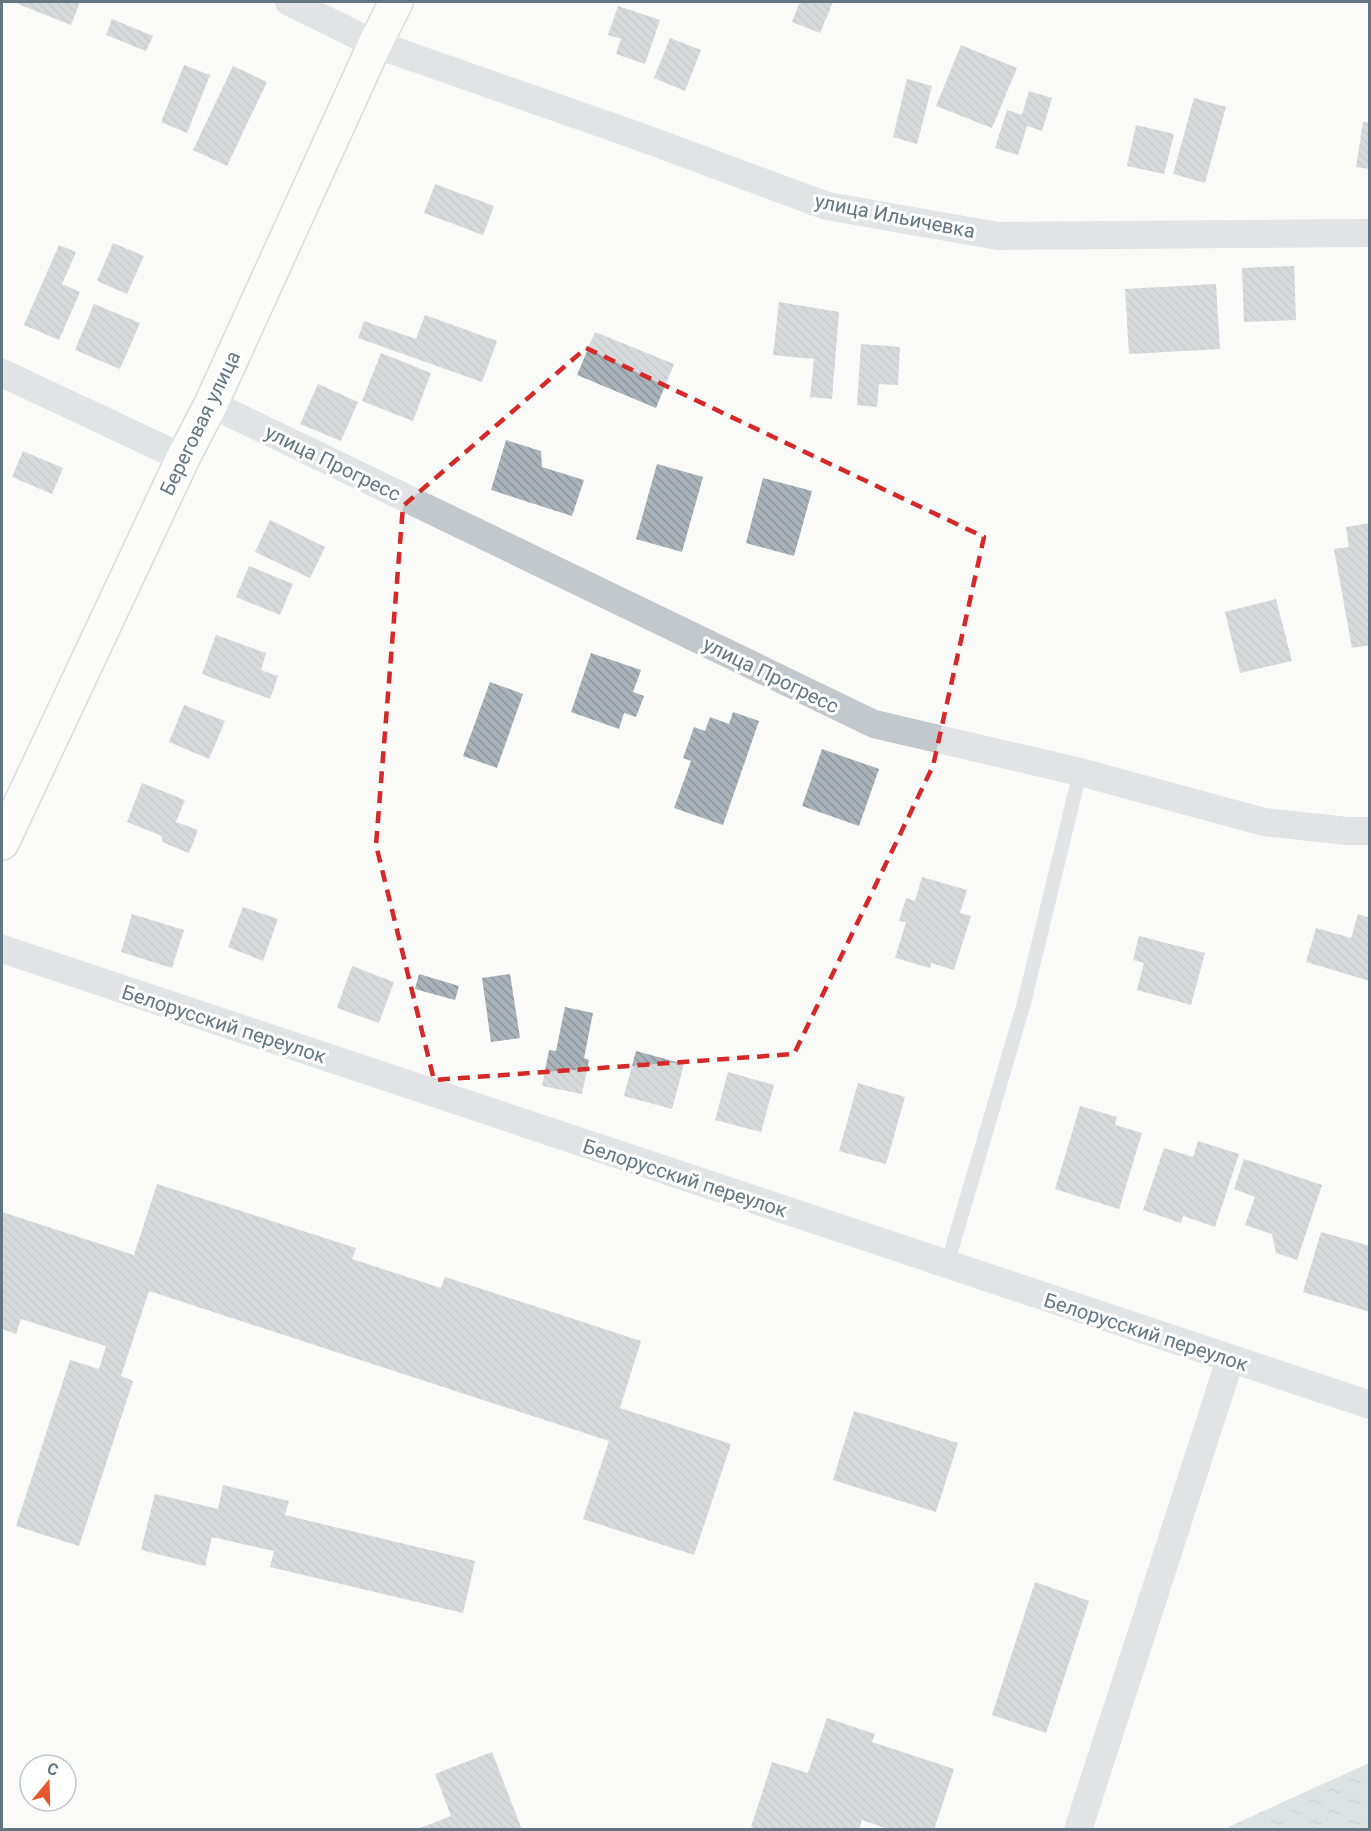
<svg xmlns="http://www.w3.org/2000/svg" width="1371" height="1831" viewBox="0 0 1371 1831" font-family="Roboto,sans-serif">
  <defs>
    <pattern id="water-ripples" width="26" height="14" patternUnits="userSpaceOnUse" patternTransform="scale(1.5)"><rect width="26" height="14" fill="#bbc7cb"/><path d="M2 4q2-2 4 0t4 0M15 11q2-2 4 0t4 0" fill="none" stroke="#9ca6aa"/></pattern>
    <pattern id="building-back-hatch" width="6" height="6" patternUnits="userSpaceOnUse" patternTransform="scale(1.5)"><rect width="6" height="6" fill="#aab3b9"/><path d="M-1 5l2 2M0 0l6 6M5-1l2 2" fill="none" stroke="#8e969c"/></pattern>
  </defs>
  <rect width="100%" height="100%" fill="#fafaf8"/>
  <polygon fill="url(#water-ripples)" points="1369,1763 1369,1829 1224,1829"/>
  <g fill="url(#building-back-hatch)">
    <polygon points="13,2 80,2 71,25"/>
    <polygon points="800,2 833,2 820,33 792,22"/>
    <polygon points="618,6 660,20 645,64 616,54 621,39 608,35"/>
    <polygon points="112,19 153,36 146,51 106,35"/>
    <polygon points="670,38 701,50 685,91 654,78"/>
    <polygon points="961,45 1017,68 992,128 936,106"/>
    <polygon points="184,65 210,75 187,133 161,122"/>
    <polygon points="233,66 267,82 227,166 193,150"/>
    <polygon points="907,79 932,86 917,144 893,137"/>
    <polygon points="1029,91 1052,98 1042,131 1027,126 1018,155 995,148 1007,110 1022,115"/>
    <polygon points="1194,98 1226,107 1205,183 1173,174"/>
    <polygon points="1363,122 1370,123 1370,169 1356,167"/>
    <polygon points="1136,125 1174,134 1164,174 1127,166"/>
    <polygon points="435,184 494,206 483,235 424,213"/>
    <polygon points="113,243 144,256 127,294 97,281"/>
    <polygon points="59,245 76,252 62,284 80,292 59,340 24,325"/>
    <polygon points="1294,266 1296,320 1244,322 1242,268"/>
    <polygon points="1216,284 1220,349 1129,354 1125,289"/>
    <polygon points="779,302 839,312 832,399 810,397 814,359 773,355"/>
    <polygon points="94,304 140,323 120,369 75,350"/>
    <polygon points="425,315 497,341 482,382 358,338 364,321 416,339"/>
    <polygon points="595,332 674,364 656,408 577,375"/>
    <polygon points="861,344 900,347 898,385 879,384 877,407 857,405"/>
    <polygon points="381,353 431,373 413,421 362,401"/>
    <polygon points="318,384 358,402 341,441 300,424"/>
    <polygon points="506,440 541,451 542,467 584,480 572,516 491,490"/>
    <polygon points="23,451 63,468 52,494 12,477"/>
    <polygon points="657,464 703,477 682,552 636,539"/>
    <polygon points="763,478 812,491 794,556 746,543"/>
    <polygon points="270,520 325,547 310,578 255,552"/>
    <polygon points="1370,523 1370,645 1352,648 1334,549 1349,547 1346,527"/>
    <polygon points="249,566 293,584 280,615 236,597"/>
    <polygon points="1276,599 1292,661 1240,673 1225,612"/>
    <polygon points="216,635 266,653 261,670 278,676 270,699 202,674"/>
    <polygon points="591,653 641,670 633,692 644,696 636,717 624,713 619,729 571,712"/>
    <polygon points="490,682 523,694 497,768 463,756"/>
    <polygon points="184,705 225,721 209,759 169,742"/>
    <polygon points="733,712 759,721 723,825 674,808 691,761 683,758 694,727 705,731 710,717 729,724"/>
    <polygon points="822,749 879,769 859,826 802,806"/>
    <polygon points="142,783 185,800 176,822 198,830 189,853 162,842 162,836 127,822"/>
    <polygon points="922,877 967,890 960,913 971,916 954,970 931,963 930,968 895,958 906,922 899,921 906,898 915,901"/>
    <polygon points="243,907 278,919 263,961 228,947"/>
    <polygon points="132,914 184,930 172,968 121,952"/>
    <polygon points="1358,914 1370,918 1370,981 1306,962 1316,928 1351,938"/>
    <polygon points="1139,936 1205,953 1191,1005 1137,990 1144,963 1133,960"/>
    <polygon points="352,966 394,982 379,1023 337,1008"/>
    <polygon points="419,974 459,986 455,1000 415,989"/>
    <polygon points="510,974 520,1038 491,1042 482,978"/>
    <polygon points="565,1007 593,1013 584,1058 589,1060 582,1094 542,1086 549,1050 556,1051"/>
    <polygon points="636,1051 684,1064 672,1109 624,1096"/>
    <polygon points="728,1072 774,1085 761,1132 715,1120"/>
    <polygon points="858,1083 905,1097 886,1164 839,1151"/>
    <polygon points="1080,1106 1117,1117 1115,1125 1142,1133 1119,1209 1055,1189"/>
    <polygon points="1198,1141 1239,1154 1215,1227 1183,1216 1181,1223 1143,1210 1164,1148 1193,1157"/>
    <polygon points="1244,1159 1322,1185 1297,1260 1276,1253 1272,1234 1245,1225 1255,1197 1234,1189"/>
    <polygon points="157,1184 356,1248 352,1259 441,1288 445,1277 641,1341 620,1408 731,1444 694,1555 583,1519 609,1441 149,1291 121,1376 133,1381 79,1546 16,1526 70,1360 99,1369 106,1346 21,1319 16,1334 2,1329 2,1212 134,1255"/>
    <polygon points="1321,1232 1370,1246 1370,1312 1303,1292"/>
    <polygon points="854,1411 958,1443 936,1512 833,1480"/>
    <polygon points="223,1485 289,1501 285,1515 475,1561 463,1613 270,1567 274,1551 212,1537 205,1566 141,1550 155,1494 218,1509"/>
    <polygon points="1035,1582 1089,1601 1046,1733 992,1715"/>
    <polygon points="827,1718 875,1734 872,1742 954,1769 934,1830 890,1830 862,1820 859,1830 760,1830 751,1827 772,1762 808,1773"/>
    <polygon points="492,1752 522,1830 415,1830 451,1816 435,1774"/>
  </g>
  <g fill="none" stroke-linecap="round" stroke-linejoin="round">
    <g stroke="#b3babf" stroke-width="36">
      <polyline id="secondary" points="2,843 183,458 211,404 375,44 396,2"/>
    </g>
    <polyline stroke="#c3c8cc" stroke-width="14" points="947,1265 1024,1003 1080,772"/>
    <g stroke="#c3c8cc" stroke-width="28">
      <polyline points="289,2 375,44 635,135 827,206 998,236 1370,233"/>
      <polyline points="2,373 183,458"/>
      <polyline points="211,404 874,724 1080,772 1264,822 1347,831 1370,831"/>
      <polyline points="2,949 1370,1405"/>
      <polyline points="1078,1830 1230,1360"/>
    </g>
    <use href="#secondary" stroke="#fff" stroke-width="33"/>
  </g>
  <path d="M0 0H1371V1831H0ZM586 348 984 537 933 766 794 1054 434 1080 376 845 403 506Z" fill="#fafaf8" fill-opacity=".55" fill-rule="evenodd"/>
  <path fill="none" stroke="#d62828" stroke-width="4.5" stroke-dasharray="12 8" stroke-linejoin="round" d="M586 348 984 537 933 766 794 1054 434 1080 376 845 403 506Z"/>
  <g text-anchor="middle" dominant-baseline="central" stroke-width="6" stroke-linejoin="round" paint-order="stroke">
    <g font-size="20" fill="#657683" stroke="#fff">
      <text transform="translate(895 216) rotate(11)">улица Ильичевка</text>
      <text transform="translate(200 423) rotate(-64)">Береговая улица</text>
      <text transform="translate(333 463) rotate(26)">улица Прогресс</text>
      <text transform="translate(771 675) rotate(26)">улица Прогресс</text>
      <text transform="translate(224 1024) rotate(18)">Белорусский переулок</text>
      <text transform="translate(685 1178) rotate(18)">Белорусский переулок</text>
      <text transform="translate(1146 1332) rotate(18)">Белорусский переулок</text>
    </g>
  </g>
  <rect width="1371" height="1831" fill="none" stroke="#657683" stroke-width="6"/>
  <g transform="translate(48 1783) rotate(19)"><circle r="28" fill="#ffffff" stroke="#c1c8cd" stroke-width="1.5"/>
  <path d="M0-4.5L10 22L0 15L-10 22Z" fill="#e4572e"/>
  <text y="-9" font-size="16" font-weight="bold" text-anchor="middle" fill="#657683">С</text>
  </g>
</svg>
